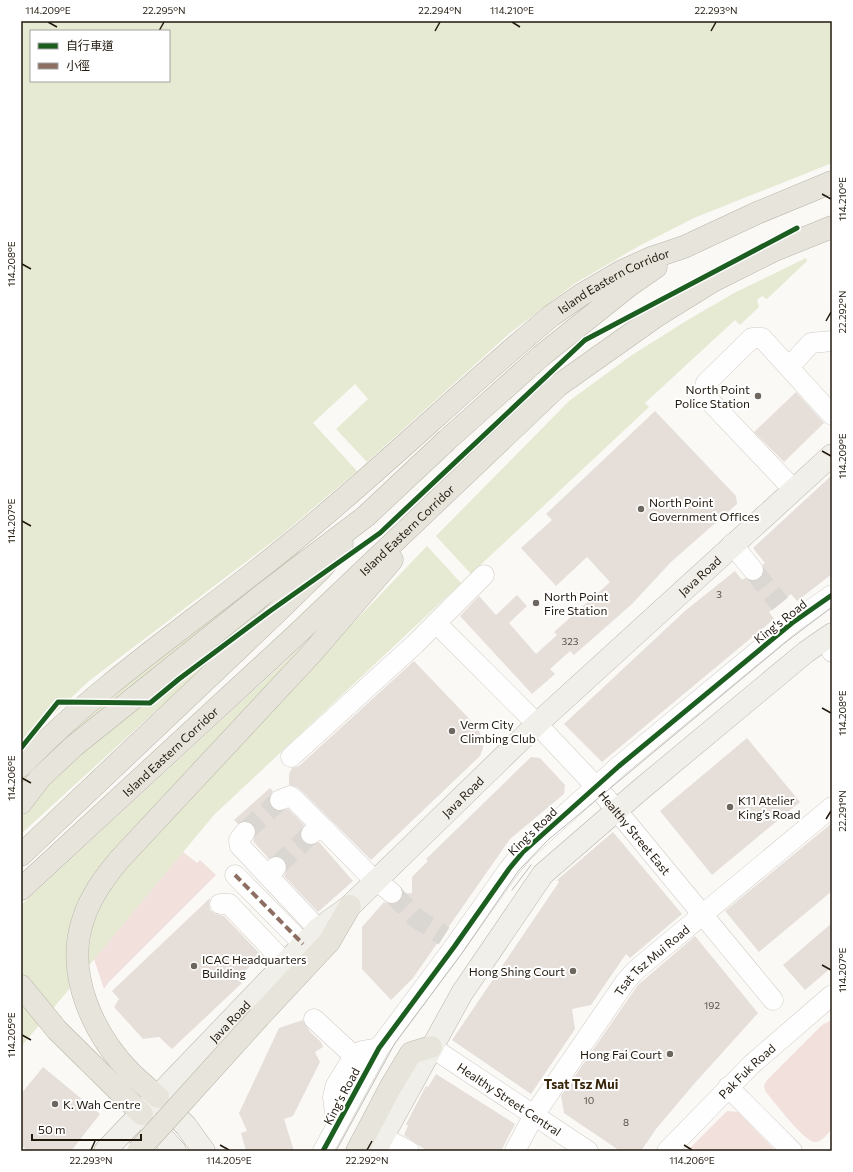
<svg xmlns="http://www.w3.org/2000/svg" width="853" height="1172" viewBox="0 0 853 1172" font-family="Commissioner,'Noto Sans TC',sans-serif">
  <rect width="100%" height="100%" fill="#fbf9f6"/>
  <g fill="#f2e0dc">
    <polygon points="183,852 197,863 200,860 216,875 108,983 104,989 94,959"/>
    <path d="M832 1020V1129C827 1134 822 1142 815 1142 804 1142 774 1101 765 1091L764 1085 767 1080 822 1025Z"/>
    <polygon points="727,1111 738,1112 776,1151 687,1151"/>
  </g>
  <path fill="#e6ead2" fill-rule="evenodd" d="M21 21H832V167L790 208 807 261 767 299 762 296 757 300 759 307 740 325 735 320 645 403 649 407 214 815 21 1047ZM31 31H169V81H31Z"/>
  <polygon fill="#fbf9f6" points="832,163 832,170 793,208 808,257 734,293 686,321 632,355 569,401 436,536 471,574 461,583 427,546 215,767 108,888 92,926 88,958 90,967 70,991 67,960 73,918 307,649 303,645 21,905 21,834 149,717 270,609 267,603 81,752 32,800 21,818 21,785 303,554 299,551 104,698 21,776 21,745 89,681 284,533 357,471 313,423 355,384 368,399 336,429 367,462 510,333 574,284 639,246 694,218"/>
  <g fill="#e6ded9">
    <polygon points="796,392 824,423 784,462 754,432"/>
    <polygon points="655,411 736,496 737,504 671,562 632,604 574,655 570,651 550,669 555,674 532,694 460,616 479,596 496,615 517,595 527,606 509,623 536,654 557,635 554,632 610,582 587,557 556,586 521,548 552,520 546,514"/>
    <polygon points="832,475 832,574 797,601 791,594 769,612 774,619 602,762 564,724 686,610 735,571 742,580 745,578 754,581 760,579 764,574 763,564 765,563 753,548"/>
    <polygon points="414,661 478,728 482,739 483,748 480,756 371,860 302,791 297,787 289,785 289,774 292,768 299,766"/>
    <polygon points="747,738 800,802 712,875 660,811"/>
    <polygon points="531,757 540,758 565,785 564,794 510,839 413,978 391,1000 362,969 362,927 384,902 390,904 396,904 401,900 403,894 412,893 412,877 428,861 426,859"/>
    <polygon points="270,788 273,791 269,798 269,804 273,809 279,811 288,809 304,825 300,835 302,841 312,845 319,842 353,881 318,912 284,876 287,868 283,858 277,856 269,859 253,841 256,833 252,823 246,821 238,824 234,820"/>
    <polygon points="832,823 832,891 759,952 725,911"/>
    <polygon points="613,832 682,914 630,958 626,954 591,1005 572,1009 575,1029 531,1094 452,1040 559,882 557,880"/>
    <polygon points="210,898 209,904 210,910 215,914 224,916 261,955 237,979 242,983 172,1049 159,1037 143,1039 114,1007 119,999 112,991"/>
    <polygon points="832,923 832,967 805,990 783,965"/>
    <polygon points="695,936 758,1013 694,1084 656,1129 641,1151 620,1151 564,1113 561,1096 638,985"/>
    <polygon points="303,1020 310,1032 321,1042 323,1047 315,1052 320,1062 293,1116 284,1119 294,1151 246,1151 241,1133 247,1131 239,1113 279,1028"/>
    <polygon points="43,1067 100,1114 71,1151 28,1151 21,1145 21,1094"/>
    <polygon points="436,1074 515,1124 501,1151 427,1151 404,1135 408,1126 406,1124 426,1086 428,1087"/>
  </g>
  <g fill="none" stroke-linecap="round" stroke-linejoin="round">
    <g stroke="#dad7d3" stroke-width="20" stroke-dasharray="20 10" stroke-linecap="butt">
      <polyline points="753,570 780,604"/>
      <polyline points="245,832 280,800"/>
      <polyline points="276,867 311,834"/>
      <polyline points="392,893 416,918 444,936"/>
    </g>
    <g stroke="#d0cac3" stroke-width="21">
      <g id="minor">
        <polyline points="789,367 811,343 832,341"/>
        <polyline points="793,489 703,394 706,383 752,338 762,338 832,415"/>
        <polyline points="732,544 753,570"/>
        <path id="s1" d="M436 623 537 724 603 794 773 1000"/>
        <polyline points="832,644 832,652"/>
        <polyline points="291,757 415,644 484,575"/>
        <polyline points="280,800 290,796 294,799 325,830"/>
        <polyline points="245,832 239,840 240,846 272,880"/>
        <path d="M311 834C316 830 319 827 325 830L366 872 392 893"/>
        <polyline points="276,867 272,872 272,880 318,929"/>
        <polyline points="235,875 303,944"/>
        <polyline points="220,904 229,904 285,963"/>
        <polyline points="314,1019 354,1056"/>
        <path id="s2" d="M431 1047 588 1151"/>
        <polyline points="728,1087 792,1151"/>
        <polyline points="337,1125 333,1097 336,1085 354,1056 362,1051 379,1048"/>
        <polyline points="392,1142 409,1151"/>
        <polyline points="323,1151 379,1048 454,947 509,869 523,852 619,766 792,623 832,595"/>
        <path id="s3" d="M515 1151 534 1115 626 981 636 970 832 807"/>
        <path id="s4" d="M667 1151 751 1065 832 995"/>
      </g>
    </g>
    <g stroke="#bab5aa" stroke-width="23">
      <g id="major">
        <polyline points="160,1100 186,1126 204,1151"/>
        <polyline points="144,1117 175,1151"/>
        <path id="s5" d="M105 1151 318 929 350 906 537 724 832 455"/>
        <polyline points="375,1151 462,993 543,874 640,790 806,652 832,634"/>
      </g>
    </g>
    <g stroke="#bab5aa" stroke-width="23">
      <g id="highway">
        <path id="s6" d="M21 766C101 682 201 617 290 544 380 471 462 390 551 316L581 295 622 271 651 258 684 247 757 213 832 182"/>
        <polyline points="21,803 40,778 74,746 261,596 366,516 447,440 541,356 630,285 656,267"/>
        <polyline points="21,855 275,614 321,569 342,544"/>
        <path id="s7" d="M21 889 295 636 559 385 655 317 713 281 775 250 832 227"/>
        <polyline points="21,986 57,1030 142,1114"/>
        <polyline points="259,1017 329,942 350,906"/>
        <path d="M158 1097C149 1089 139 1081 131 1073 93 1034 65 974 83 920 90 897 104 878 119 860L311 654 392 560"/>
        <polyline points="357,1151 390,1088 411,1053 431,1047"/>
      </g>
    </g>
    <use href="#minor" stroke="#fefefe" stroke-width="20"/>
    <use href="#major" stroke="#f1efe9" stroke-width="22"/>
    <use href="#highway" stroke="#e7e5db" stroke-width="22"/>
    <g stroke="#bebdba" stroke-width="1">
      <polyline points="512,890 531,865"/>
      <polyline points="336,1151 395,1043 462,953 519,870 548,840 786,642 832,607"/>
    </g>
    <g stroke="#bab5aa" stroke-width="23" stroke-linecap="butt">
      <polyline id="highway-bridge" points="138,1151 259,1017"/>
    </g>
    <use href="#highway-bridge" stroke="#e7e5db" stroke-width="22"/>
    <polyline stroke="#8d6e63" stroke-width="4" stroke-dasharray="8 4" stroke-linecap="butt" points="235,875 303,944"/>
    <g stroke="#fff" stroke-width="8">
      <g id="cycleway">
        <polyline points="21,748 58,702 150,703 179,679 270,611 380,533 585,340 797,228"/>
        <polyline points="323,1151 379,1048 454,947 509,869 523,852 619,766 792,623 832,595"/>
      </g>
    </g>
    <use href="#cycleway" stroke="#1b5e20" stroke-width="5"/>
  </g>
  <path fill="none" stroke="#22190e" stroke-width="1.5" d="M48 22 57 27M512 22 520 27M159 31 164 22M435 31 440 22M711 31 716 22M822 194 831 199M22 264 31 269M826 321 831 312M822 451 831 456M22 521 31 526M822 708 831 713M22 778 31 783M826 819 831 811M822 965 831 970M22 1035 31 1040M220 1145 229 1150M684 1145 692 1150M91 1150 95 1141M367 1150 372 1141"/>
  <g fill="#6e675f" stroke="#fff" stroke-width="1.5">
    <circle cx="758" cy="396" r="4"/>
    <circle cx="641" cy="509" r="4"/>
    <circle cx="536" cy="603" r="4"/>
    <circle cx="452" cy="731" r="4"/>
    <circle cx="730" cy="807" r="4"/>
    <circle cx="194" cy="966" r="4"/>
    <circle cx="573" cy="971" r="4"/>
    <circle cx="670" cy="1054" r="4"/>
    <circle cx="55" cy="1104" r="4"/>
  </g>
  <g text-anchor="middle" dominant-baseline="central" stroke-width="4" stroke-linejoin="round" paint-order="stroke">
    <g font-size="10" fill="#564e44">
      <text x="719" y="594">3</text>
      <text x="570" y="641">323</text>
      <text x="712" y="1005">192</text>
      <text x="589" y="1100">10</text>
      <text x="626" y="1122">8</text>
    </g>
    <g font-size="12" fill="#22190e" stroke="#fff">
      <text stroke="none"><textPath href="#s6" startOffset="768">Island Eastern Corridor</textPath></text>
      <text stroke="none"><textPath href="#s7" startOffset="527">Island Eastern Corridor</textPath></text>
      <text stroke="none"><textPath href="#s5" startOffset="828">Java Road</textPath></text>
      <text transform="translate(780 621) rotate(-38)">King's Road</text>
      <text stroke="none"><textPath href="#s7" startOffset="203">Island Eastern Corridor</textPath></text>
      <text stroke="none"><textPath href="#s5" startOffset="504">Java Road</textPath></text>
      <text transform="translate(532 831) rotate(-44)">King's Road</text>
      <text stroke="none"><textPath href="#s1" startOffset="289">Healthy Street East</textPath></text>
      <text stroke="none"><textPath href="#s3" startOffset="236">Tsat Tsz Mui Road</textPath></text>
      <text stroke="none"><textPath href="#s5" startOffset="180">Java Road</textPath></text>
      <text stroke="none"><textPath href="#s4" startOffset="113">Pak Fuk Road</textPath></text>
      <text transform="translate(341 1096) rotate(-62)">King's Road</text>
      <text stroke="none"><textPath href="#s2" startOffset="94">Healthy Street Central</textPath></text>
    </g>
    <g font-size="12" fill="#22190e" stroke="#fff" text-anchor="start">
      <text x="750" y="389" text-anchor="end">North Point<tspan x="750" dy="14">Police Station</tspan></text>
      <text x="649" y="502">North Point<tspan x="649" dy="14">Government Offices</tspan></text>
      <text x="544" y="596">North Point<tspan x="544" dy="14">Fire Station</tspan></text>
      <text x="460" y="724">Verm City<tspan x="460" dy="14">Climbing Club</tspan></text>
      <text x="738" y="800">K11 Atelier<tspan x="738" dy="14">King’s Road</tspan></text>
      <text x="202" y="959">ICAC Headquarters<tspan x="202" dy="14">Building</tspan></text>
      <text x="565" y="971" text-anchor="end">Hong Shing Court</text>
      <text x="662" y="1054" text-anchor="end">Hong Fai Court</text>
      <text x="63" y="1104">K. Wah Centre</text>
    </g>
    <g font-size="13" font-weight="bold" fill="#39270c" stroke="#fff">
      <text x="581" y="1084">Tsat Tsz Mui</text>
    </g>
  </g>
  <rect width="853" height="1172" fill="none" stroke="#ffffff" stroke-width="44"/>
  <rect x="30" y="30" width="140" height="52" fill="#ffffff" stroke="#a7a39f"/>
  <rect x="38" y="43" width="20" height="6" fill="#1b5e20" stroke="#a7a39f"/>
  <text x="66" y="50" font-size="12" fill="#22190e">自行車道</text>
  <rect x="38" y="63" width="20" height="6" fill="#8d6e63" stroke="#a7a39f"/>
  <text x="66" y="70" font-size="12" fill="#22190e">小徑</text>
  <path d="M32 1134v6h109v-6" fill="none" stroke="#22190e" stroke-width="2"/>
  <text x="38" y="1134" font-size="12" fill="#22190e" stroke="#ffffff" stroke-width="3" paint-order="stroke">50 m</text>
  <rect x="22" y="22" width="809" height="1128" fill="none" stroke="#22190e" stroke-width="1.5"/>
  <g font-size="10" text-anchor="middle" fill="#22190e">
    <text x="48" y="14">114.209°E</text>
    <text x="164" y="14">22.295°N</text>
    <text x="440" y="14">22.294°N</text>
    <text x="512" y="14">114.210°E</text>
    <text x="716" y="14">22.293°N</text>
    <text transform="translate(842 199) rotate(-90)" y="4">114.210°E</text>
    <text transform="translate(11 264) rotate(-90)" y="4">114.208°E</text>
    <text transform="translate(842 312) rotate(-90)" y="4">22.292°N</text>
    <text transform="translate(842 456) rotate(-90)" y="4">114.209°E</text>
    <text transform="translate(11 521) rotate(-90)" y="4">114.207°E</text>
    <text transform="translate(842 713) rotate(-90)" y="4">114.208°E</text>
    <text transform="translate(11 778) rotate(-90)" y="4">114.206°E</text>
    <text transform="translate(842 811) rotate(-90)" y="4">22.291°N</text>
    <text transform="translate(842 970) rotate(-90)" y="4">114.207°E</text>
    <text transform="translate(11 1035) rotate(-90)" y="4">114.205°E</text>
    <text x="91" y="1164">22.293°N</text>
    <text x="229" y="1164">114.205°E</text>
    <text x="367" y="1164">22.292°N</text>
    <text x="692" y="1164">114.206°E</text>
  </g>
</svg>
